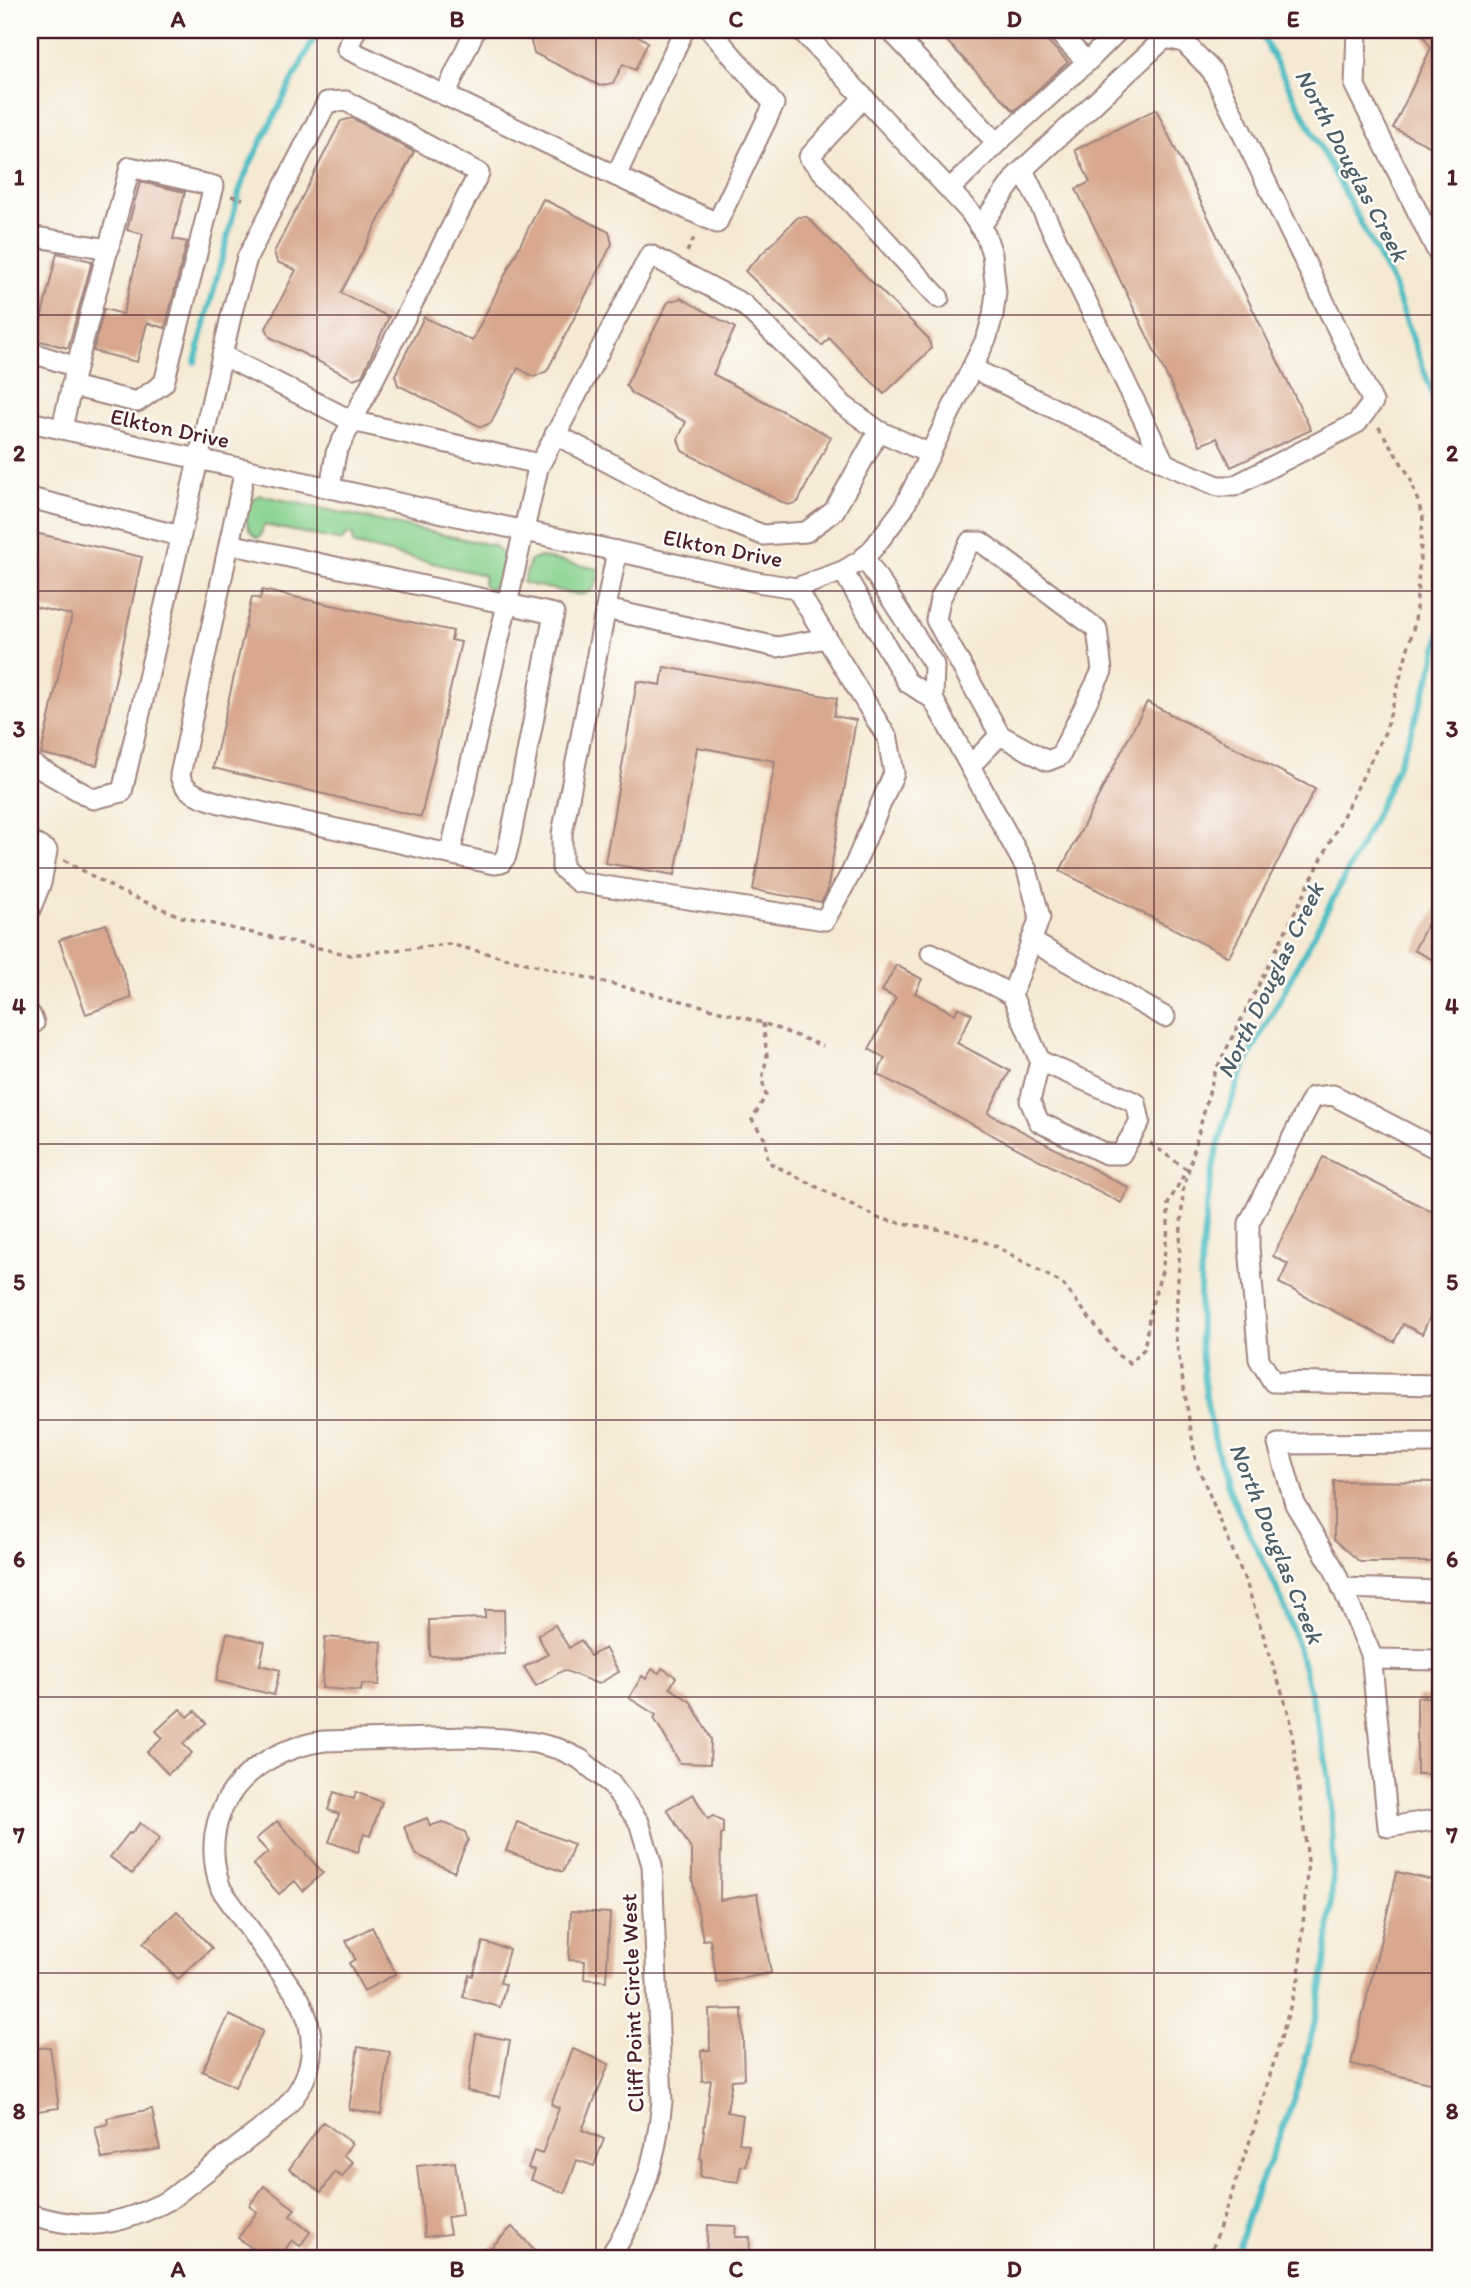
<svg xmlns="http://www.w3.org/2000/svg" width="1471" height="2288" viewBox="0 0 1471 2288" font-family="Itim,sans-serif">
  <rect width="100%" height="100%" fill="#fdfcf7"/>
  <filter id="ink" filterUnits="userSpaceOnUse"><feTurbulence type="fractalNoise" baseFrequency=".0143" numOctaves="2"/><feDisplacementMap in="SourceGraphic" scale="14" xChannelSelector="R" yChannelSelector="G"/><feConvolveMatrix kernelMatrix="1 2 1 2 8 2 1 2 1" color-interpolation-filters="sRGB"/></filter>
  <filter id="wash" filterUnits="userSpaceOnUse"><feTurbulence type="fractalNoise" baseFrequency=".00686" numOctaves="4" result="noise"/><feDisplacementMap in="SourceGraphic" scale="28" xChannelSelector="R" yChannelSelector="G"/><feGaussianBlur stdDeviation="1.57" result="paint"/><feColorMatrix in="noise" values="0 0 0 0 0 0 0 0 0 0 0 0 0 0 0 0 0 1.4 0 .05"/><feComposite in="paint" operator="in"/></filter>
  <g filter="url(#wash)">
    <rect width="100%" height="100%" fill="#f5e9d3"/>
    <g fill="#86d18e" stroke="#68785c" stroke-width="2">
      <path d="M260 495 495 546 504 556C502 569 503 586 488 589L483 584 484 575 356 545 353 543V535L347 534 342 541 264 525 261 535 258 538C241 530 244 503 260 495Z"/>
      <path d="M540 557 599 569C599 583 593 593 580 595L523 583 530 561Z"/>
    </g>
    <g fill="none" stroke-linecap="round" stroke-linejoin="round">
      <g stroke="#4fbec4" stroke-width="6">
        <polyline points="1259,30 1394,286 1432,393 1441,441"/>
        <polyline points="195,362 240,189 249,166 318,30"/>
        <path d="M1236 2258C1250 2196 1282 2140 1300 2079 1329 1981 1339 1883 1329 1780 1326 1757 1320 1735 1315 1712 1304 1667 1293 1623 1273 1581 1256 1544 1235 1510 1223 1471 1197 1385 1195 1303 1206 1214 1212 1163 1225 1111 1246 1064 1258 1038 1273 1013 1286 988 1329 904 1379 820 1411 731 1423 696 1438 660 1441 623"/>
      </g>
    </g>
    <g id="blocks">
      <g fill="#d8a78d">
        <polygon points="533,30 639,30 637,35 648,42 635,70 623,64 613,83 600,86 534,53 530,38"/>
        <polygon points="936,30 1037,30 1068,62 1014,111"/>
        <polygon points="1420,30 1441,30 1441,152 1393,128 1431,48"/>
        <polygon points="1156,109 1311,430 1231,467 1217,438 1200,445 1076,189 1090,182 1075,150"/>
        <polygon points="352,118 414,152 341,293 389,317 362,376 353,379 270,337 266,328 296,270 277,262 274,252 341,121"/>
        <polygon points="140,182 185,192 173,239 187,242 165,328 147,323 137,362 93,351 104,309 123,314 143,234 127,230"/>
        <polygon points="543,199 609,232 612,244 547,371 534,377 518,368 491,423 481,427 398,385 395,375 424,317 472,341"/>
        <polygon points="798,217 807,217 929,339 931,349 884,394 829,338 822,346 745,271"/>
        <polygon points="57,253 92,261 68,348 36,340"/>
        <polygon points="681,298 735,328 713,374 831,437 798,502 788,505 682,451 678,439 686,422 632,394 626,385 668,302"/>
        <polygon points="30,532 142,557 97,765 41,754 72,615 30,606"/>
        <polygon points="262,590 453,631 451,640 461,642 421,817 213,768 252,597 260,599"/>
        <polygon points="664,667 837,698 834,716 856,720 827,892 821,902 753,890 775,761 697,747 675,875 605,863 637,681 661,685"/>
        <polygon points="1147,702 1315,789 1229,957 1060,871"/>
        <polygon points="1441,898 1441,964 1414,950"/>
        <polygon points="106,924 132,998 86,1014 59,940"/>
        <polygon points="896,965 922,979 915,993 955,1014 958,1007 972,1014 957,1043 1010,1071 988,1113 1129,1188 1121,1203 877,1074 885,1058 869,1049 896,998 882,991"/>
        <polygon points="1323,1157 1441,1216 1441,1319 1431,1314 1422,1334 1403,1324 1394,1342 1279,1283 1288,1264 1273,1256"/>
        <polygon points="1334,1481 1441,1482 1441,1562 1360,1562 1334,1539"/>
        <polygon points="485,1610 504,1610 505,1654 430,1656 429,1620 485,1618"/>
        <polygon points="555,1625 569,1648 581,1640 590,1656 605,1648 619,1672 598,1684 564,1670 536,1686 524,1667 548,1654 537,1635"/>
        <polygon points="227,1633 265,1642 260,1665 280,1670 274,1695 216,1681"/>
        <polygon points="325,1637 382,1642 379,1685 362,1684 361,1691 322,1688"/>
        <polygon points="662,1668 676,1677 670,1688 691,1702 711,1739 710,1764 680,1763 654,1718 656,1715 629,1698 642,1676 646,1679 652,1669 659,1673"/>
        <rect x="1417" y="1697" width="24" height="77"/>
        <polygon points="180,1709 188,1717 195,1711 206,1723 183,1744 192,1753 168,1774 147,1752 163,1738 156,1731"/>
        <polygon points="334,1792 354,1799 356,1792 382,1802 370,1836 364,1834 358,1852 329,1842 339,1814 328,1810"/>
        <polygon points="693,1794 708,1819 713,1816 723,1822 723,1834 721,1835 720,1900 757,1894 771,1973 717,1983 710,1939 703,1940 692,1877 692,1851 667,1809"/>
        <polygon points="427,1818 430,1826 442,1822 465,1832 468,1840 454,1872 415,1854 404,1827"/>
        <polygon points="277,1821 323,1873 303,1891 295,1881 279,1894 253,1865 268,1852 256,1839"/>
        <polygon points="517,1822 574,1844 563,1872 506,1851"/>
        <polygon points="140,1823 160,1838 132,1874 110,1857 129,1833 131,1834"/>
        <polygon points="1397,1872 1441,1882 1441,2086 1351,2064"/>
        <polygon points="177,1911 212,1948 178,1979 143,1943"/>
        <polygon points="571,1911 610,1913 606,1981 584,1979 585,1961 569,1960"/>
        <polygon points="372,1927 396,1974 364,1991 349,1963 355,1959 346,1941"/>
        <polygon points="483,1942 509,1949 500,1983 506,1984 500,2007 463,1997 469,1975 473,1976"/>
        <polygon points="742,2009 744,2079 732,2080 727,2112 743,2115 739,2143 749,2145 746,2166 741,2166 738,2182 700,2177 702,2159 700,2159 711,2080 702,2081 701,2050 710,2050 709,2010"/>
        <polygon points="229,2015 263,2031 235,2087 202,2071"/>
        <polygon points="476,2034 510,2040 500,2097 467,2091"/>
        <polygon points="50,2047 59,2108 30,2112 30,2049"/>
        <polygon points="358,2047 390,2052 381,2114 349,2109"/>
        <polygon points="573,2049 609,2064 582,2130 604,2139 594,2166 577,2160 565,2193 531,2180 535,2170 528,2168 534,2151 542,2154 559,2108 551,2104"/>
        <polygon points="152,2109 160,2149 102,2159 95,2127 108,2124 107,2118"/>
        <polygon points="323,2122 352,2143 343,2155 353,2162 342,2177 335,2172 321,2192 289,2169"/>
        <polygon points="455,2162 462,2215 447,2217 450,2234 425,2237 417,2166"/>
        <polygon points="264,2186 295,2209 290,2216 310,2232 300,2246 292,2240 279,2258 266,2258 238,2238 257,2212 249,2206"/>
        <polygon points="708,2225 736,2226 735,2237 750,2237 749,2255 736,2254 736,2258 706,2258"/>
        <polygon points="512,2227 543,2258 480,2258"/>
      </g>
    </g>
  </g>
  <g filter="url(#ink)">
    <use href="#blocks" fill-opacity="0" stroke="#a0847f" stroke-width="2"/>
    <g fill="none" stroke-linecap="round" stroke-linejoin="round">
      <g stroke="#a0847f" stroke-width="23">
        <g id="minor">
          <polyline points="356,30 347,49 616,176 684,30"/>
          <polyline points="890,30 997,143 950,189"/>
          <polyline points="1357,30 1355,86 1441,259"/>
          <polyline points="1087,62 1119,30"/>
          <polyline points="445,95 475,30"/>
          <polyline points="864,97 809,157 939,298"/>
          <polyline points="997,143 1087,62 1056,30"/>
          <polyline points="1023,170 1164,462"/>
          <polyline points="616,176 717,223 774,104 710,30"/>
          <polyline points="30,236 109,249"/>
          <polyline points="30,352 76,367"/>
          <polyline points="222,355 352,421 539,464"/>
          <polyline points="972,368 1175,468 1218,486 1234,486 1357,423 1373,402 1212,71 1184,42 1165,38 1017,175 980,227"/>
          <polyline points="30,422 757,582 796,588 843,571 863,559 875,546 903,509 987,337 993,315 996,292 992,254 986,236 970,212 801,30"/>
          <path d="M62 429C80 341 108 255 130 167L214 186 164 383 137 402 71 386"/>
          <polyline points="555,434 694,508 763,535 806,532 834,511 879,431"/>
          <polyline points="30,498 180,536"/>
          <path d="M229 544 554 614 510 840 506 856 501 863 494 864 220 803C204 798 183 793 180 775L245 469"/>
          <polyline points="617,551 562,834 562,868 578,882 825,920 852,871 894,773 888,739 796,588"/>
          <polyline points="843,571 907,682 933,699 934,665 864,557"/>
          <polyline points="606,609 777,647 827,638"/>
          <polyline points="933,699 1027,870 1040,917 1012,995 1040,1061 1136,1103 1140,1121 1121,1154 1106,1154 1039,1122 1030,1101 1040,1061"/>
          <polyline points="30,763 93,799 122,792 232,312 247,258 327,102 346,101 479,173 336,453 330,488"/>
          <polyline points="970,766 1000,735 936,620 940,599 970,542 981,542 1097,629 1102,671 1060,756 1047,761 1000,735"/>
          <polyline points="30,841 47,851 41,883 30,910"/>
          <polyline points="450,854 538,468 650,255 743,304 810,369 843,405 879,431 930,454"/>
          <polyline points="1031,941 1165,1017"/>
          <polyline points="931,953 1012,995"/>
          <polyline points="30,1014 34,1023"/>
          <polyline points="1441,1151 1333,1095 1313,1097 1249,1223 1249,1247 1259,1359 1273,1382 1441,1385"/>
          <polyline points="1441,1443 1278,1444 1295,1504 1334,1569 1371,1654 1388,1827 1441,1819"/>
          <polyline points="1342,1588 1441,1591"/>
          <polyline points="1372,1659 1441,1660"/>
          <path d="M30 2214C84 2232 119 2226 169 2200L274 2119C312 2084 322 2047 300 2000L221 1889C194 1811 247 1752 324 1741L467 1737 504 1739 536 1743 559 1749 580 1759 611 1784 639 1822 652 1865 662 2101C657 2158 641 2211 609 2258"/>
        </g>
      </g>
      <g stroke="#a0847f" stroke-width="3.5" stroke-dasharray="5 5" stroke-linecap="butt">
        <polyline points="231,196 243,199"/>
        <polyline points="687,252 696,234"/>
        <polyline points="64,860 119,891 182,917 350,955 449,944 702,1006 763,1023 823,1046"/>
        <polyline points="763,1023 767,1056 762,1080 766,1095 752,1120 765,1139 768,1162 880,1219 954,1232 996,1246 1063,1284 1119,1356 1130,1363 1144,1349 1151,1307 1162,1271 1168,1229 1168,1204 1188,1167"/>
        <polyline points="1150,1143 1186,1169"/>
        <polyline points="1211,2258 1213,2247 1255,2126 1299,1977 1308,1861 1290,1717 1247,1585 1196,1462 1175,1333 1183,1191 1214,1074 1386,730 1415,622 1423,518 1410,477 1378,426"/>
      </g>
      <use href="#minor" stroke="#fff" stroke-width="19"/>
    </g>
  </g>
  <path fill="none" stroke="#4a1f2b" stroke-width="2" stroke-opacity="0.55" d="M317 30V2258M596 30V2258M875 30V2258M1154 30V2258M30 315H1441M30 591H1441M30 868H1441M30 1144H1441M30 1420H1441M30 1697H1441M30 1973H1441"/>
  <g text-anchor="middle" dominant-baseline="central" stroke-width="5" stroke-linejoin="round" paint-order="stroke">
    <g font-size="23" fill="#4a1f2b" stroke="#fdfcf7">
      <text transform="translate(170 428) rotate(12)">Elkton Drive</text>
      <text transform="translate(723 548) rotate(11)">Elkton Drive</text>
      <text transform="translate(632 2003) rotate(-92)">Cliff Point Circle West</text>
    </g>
    <g font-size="24" font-style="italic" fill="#4c5f68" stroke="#fdfcf7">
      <text transform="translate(1352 165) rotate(62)">North Douglas Creek</text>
      <text transform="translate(1270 980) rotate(-64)">North Douglas Creek</text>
      <text transform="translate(1277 1543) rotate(68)">North Douglas Creek</text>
    </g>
  </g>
  <rect width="1471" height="2288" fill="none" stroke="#fdfcf7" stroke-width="77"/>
  <rect x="38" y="38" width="1394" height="2212" fill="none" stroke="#4a1f2b" stroke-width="2.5"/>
  <g font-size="23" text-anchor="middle" font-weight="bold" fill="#4a1f2b">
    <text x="178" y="27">A</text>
    <text x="457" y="27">B</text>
    <text x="736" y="27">C</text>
    <text x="1014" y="27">D</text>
    <text x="1293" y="27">E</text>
    <text x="19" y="185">1</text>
    <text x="1452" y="185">1</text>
    <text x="19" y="461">2</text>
    <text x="1452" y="461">2</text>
    <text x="19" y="737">3</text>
    <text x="1452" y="737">3</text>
    <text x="19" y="1014">4</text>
    <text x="1452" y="1014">4</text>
    <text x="19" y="1290">5</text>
    <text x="1452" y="1290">5</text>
    <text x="19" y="1567">6</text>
    <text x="1452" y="1567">6</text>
    <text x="19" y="1843">7</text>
    <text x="1452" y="1843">7</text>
    <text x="19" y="2119">8</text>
    <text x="1452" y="2119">8</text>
    <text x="178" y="2277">A</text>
    <text x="457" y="2277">B</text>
    <text x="736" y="2277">C</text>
    <text x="1014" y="2277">D</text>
    <text x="1293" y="2277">E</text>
  </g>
</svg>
